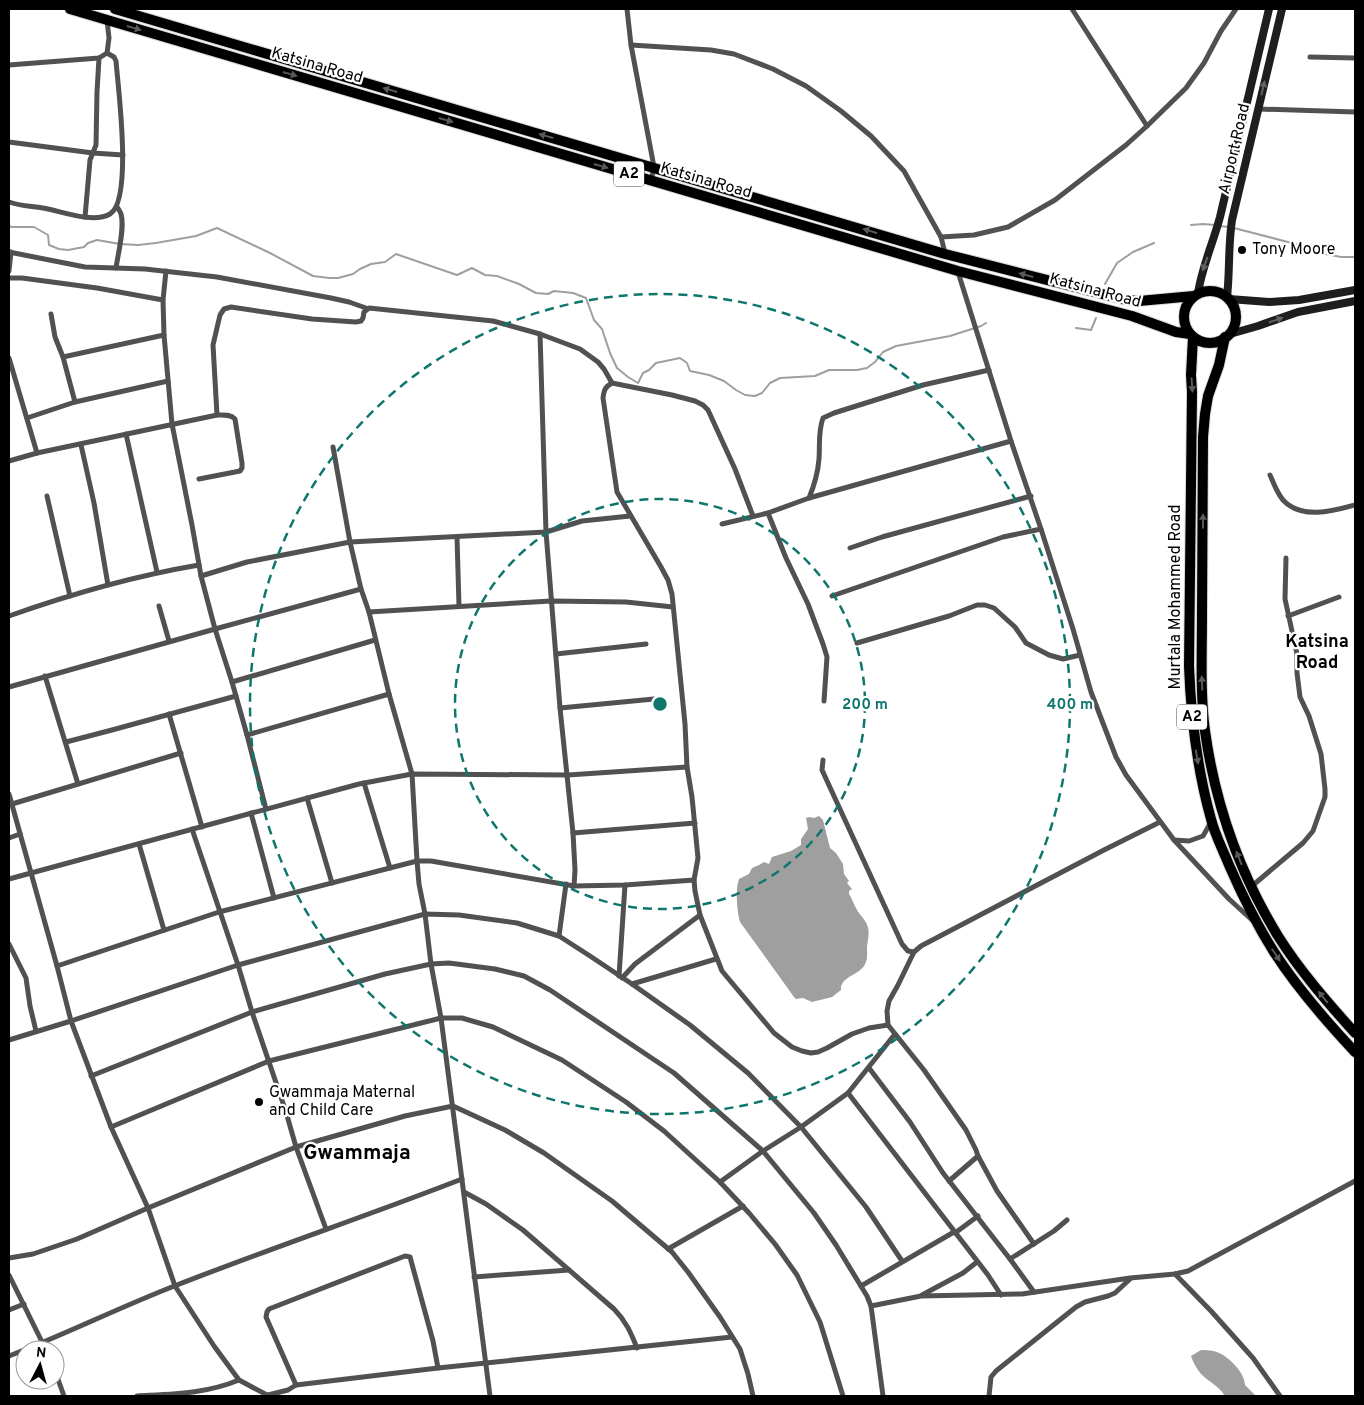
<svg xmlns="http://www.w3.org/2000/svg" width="1364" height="1405" viewBox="0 0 1364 1405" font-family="Overpass,sans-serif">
  <rect width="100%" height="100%" fill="#fff"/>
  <g fill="#9f9f9f">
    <path d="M819 816 823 820 830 848 836 853 843 864 844 874 849 881 847 883 852 889 849 891V894C852 898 853 903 856 908 858 913 862 916 865 921 871 930 868 937 867 947 867 954 868 960 864 966 857 976 840 977 841 990L832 997 812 1002 803 998 796 999 794 997 740 922C737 912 735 890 739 879L749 874 752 868 759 865 764 862 769 864 772 857 791 851 801 845V839L808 829 806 818 809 817 814 818Z"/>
    <path d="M1201 1350C1205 1350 1209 1350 1213 1351 1226 1353 1245 1372 1245 1385L1256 1396H1225C1219 1386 1209 1382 1201 1374 1196 1368 1193 1362 1191 1356Z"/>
  </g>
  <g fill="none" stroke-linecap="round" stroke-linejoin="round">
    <g stroke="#9f9f9f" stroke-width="2">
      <polyline points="9,225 11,227 34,227 48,235 49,245 59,249 68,250 84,247 88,243 97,240 120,244 138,245 156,243 196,236 217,228 270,253 313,276 329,278 338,278 353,274 360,269 371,264 385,262 396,254 457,275 472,268 485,275 497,276 519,284 536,293 548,294 554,291 573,293 586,298 594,320 602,329 610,353 617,368 628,377 638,383 643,373 649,370 656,363 680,358 687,363 690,371 709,375 724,381 736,390 745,395 755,396 762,393 770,383 780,378 815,376 829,370 857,370 867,368 875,362 883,352 896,346 950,336 981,326 986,323"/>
      <polyline points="1191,225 1203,224 1215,225"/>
      <polyline points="1219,226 1229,227"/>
      <polyline points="1234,228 1307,247 1326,254 1341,257 1355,257"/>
      <polyline points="1105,284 1117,263 1133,252 1154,243"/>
      <polyline points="1076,328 1091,330 1096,318"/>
    </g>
    <g stroke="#dbdbdb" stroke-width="12">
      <g id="highway">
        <polyline points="70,9 958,271 1132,316 1176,332 1190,334"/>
        <polyline points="115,9 945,254 1126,300 1139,301 1194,296"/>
        <circle cx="1210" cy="317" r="26"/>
        <path d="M1193 337 1191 375 1192 392 1189 666C1191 718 1197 769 1211 819 1215 835 1223 850 1229 865 1242 895 1257 925 1274 952 1297 988 1326 1021 1355 1052"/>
        <path d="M1225 337 1219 365 1208 396 1205 414 1203 437C1203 496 1202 555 1202 614 1202 653 1200 692 1205 731 1215 803 1240 874 1278 936 1300 971 1328 1003 1355 1033"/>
      </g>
    </g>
    <g stroke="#515151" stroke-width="5">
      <polyline points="627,9 631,45 654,167 651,181"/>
      <polyline points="1072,9 1147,126"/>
      <polyline points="631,45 711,50 734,54 773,69 806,86 841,111 871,136 904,171 941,237 945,253"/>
      <polyline points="1310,57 1355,58"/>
      <polyline points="9,65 99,58 107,53 109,38 107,20"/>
      <polyline points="1258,109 1355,112"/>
      <polyline points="9,142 93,153 123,155"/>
      <path d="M9 202C20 206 31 206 43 208 61 211 93 224 110 214 133 200 118 87 116 61L114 57 107 53"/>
      <polyline points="85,217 90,160 96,145 97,92 99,58"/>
      <polyline points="941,237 974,235 1008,227 1055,200 1126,145 1147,126 1186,88 1204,63 1221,31 1236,9"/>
      <polyline points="9,252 85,267 145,269 217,277 331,298 349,302 366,308"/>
      <path d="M116 268C118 254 125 227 121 214 121 213 117 207 117 207"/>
      <polyline points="9,271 11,252"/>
      <polyline points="958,272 1011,441 1041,529 1073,629 1091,692 1116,757 1126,775 1174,840 1229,899 1252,920"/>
      <polyline points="9,278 22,278 97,288 163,300 164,335 172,424 192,525 201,576 215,629 232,682 247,735 266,809"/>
      <polyline points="163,300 166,271"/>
      <polyline points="540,334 546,532 560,708 573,833 575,870 574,886"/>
      <polyline points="63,357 164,335"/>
      <polyline points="9,358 37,453"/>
      <polyline points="75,402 168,381"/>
      <polyline points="217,415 213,345 220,315 224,309 231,307 312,319 356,322 361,321 363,318 364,312 369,308 493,321 540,334 580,349 598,362 604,369 612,383"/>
      <polyline points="27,418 75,402 63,357 55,337 51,314"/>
      <polyline points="126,434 157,572"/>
      <polyline points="81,445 94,503 108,585"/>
      <polyline points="333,447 350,542 361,589 369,612 389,694 412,774 417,861 419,884 425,914 431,964 441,1018 490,1396"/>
      <path d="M9 461 37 453 217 415C223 415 230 414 235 419L242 463V468L240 471 199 479"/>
      <path d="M1270 475C1274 484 1277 493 1283 500 1301 520 1333 511 1355 505"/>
      <polyline points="47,496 70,596"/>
      <path d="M809 498C814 486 818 472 819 459 820 444 818 432 823 418L834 413 923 385 989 370"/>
      <polyline points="768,513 786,558 808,604 823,644 827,657 824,701"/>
      <path d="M753 516 735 469 708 410 703 405 695 401 672 395 612 383C605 387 604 390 603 398L617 492 661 567 668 580 672 594 685 724 687 767 692 797 698 858 694 880 695 891 700 915 722 971 774 1033 792 1047 802 1051 811 1053 818 1052 827 1048 852 1034 869 1028 888 1025"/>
      <polyline points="722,524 768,513 809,498 1011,441"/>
      <polyline points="457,537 459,606"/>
      <polyline points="850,548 882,537 1031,496"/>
      <polyline points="201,576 247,562 350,542 546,532 582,521 630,516"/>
      <polyline points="832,596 1003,537 1041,529"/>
      <polyline points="159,606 169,641"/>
      <polyline points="369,612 551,601 626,602 673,607"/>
      <path d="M9 616C71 594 134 576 199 565"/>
      <polyline points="1288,616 1339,597"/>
      <polyline points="857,643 949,616 977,605 985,605 994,608 1015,627 1026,643 1049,655 1063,659 1080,655"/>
      <polyline points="556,654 646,644"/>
      <polyline points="45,676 78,784"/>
      <polyline points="232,682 375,640"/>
      <polyline points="9,687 215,629 361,589"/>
      <polyline points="560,708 654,699"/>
      <polyline points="169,714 202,827"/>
      <polyline points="247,735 389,694"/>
      <polyline points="66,742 112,730 236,696"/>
      <polyline points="823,760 822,770 902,944 908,951 914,952"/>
      <polyline points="364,783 390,868"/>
      <polyline points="9,794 57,966 71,1021 111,1127 148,1208 175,1286 214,1346 239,1380 269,1396"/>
      <polyline points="307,798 332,883"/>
      <polyline points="12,804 181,753"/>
      <polyline points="251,813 274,898"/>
      <polyline points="192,829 238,965 252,1012 286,1112 296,1147 326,1229"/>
      <polyline points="573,833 695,823"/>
      <polyline points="9,838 20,834"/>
      <polyline points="1174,840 1189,841 1203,836 1211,822"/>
      <polyline points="139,844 164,930"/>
      <polyline points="9,879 359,784 412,774 568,775 687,767"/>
      <polyline points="1252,886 1303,843 1313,831 1325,797 1325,789 1321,754 1309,716 1300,697 1297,673 1297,654 1285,599 1286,558"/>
      <polyline points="559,936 566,884"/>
      <polyline points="9,944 26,978 30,1006 36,1031"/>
      <polyline points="57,966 219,912 417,861 431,861 574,886 625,885 694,880"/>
      <polyline points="619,976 625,885"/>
      <polyline points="622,978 635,964 700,915"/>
      <polyline points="632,984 716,959"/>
      <polyline points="9,1040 71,1021 238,965 425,914 459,915 517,923 559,936 590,956 632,984 690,1025 748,1073 801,1127 866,1207 902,1261"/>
      <polyline points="869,1068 910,1122 943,1173 1010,1259"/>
      <polyline points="91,1076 252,1012 385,974 431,964 449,963 495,969 524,976 550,990 674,1073 763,1151 814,1213 836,1245 867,1296 871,1306 883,1396"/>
      <polyline points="848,1093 988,1275 1001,1295"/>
      <polyline points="111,1127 269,1061 441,1018 462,1018 493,1027 562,1060 626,1102 664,1131 720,1182 749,1213 775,1244 797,1275 820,1322 843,1396"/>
      <polyline points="949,1181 978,1156"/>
      <polyline points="720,1182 763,1151 801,1127 848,1093 895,1034"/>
      <path d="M464 1192 486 1204 523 1230 614 1309C626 1321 631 1333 637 1348"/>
      <polyline points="955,1233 978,1216"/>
      <polyline points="1034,1244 997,1191 978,1156 976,1150 966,1130 924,1070 888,1025 887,1011 889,1001 898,985 914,952 921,946 1104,850 1160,822"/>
      <polyline points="668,1249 743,1206"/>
      <polyline points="9,1258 33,1254 77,1239 148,1208 296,1147 405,1116 453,1106 505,1130 544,1153 612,1201 672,1252 688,1272 720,1317 740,1349 748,1374 753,1396"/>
      <polyline points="1175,1274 1211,1311 1253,1358 1280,1396"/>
      <polyline points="9,1275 46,1350"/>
      <polyline points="474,1277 569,1270"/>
      <polyline points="861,1286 954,1232"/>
      <polyline points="1034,1292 1010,1259 1054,1231 1067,1220"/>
      <polyline points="922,1295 963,1273 977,1262"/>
      <polyline points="871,1306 921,1296 1022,1294 1130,1278 1175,1274 1188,1271 1355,1181"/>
      <polyline points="9,1310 24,1304"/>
      <path d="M9 1356C66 1334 120 1307 177 1285 271 1248 367 1216 462 1179"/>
      <polyline points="55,1371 64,1396"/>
      <polyline points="296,1385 266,1317 267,1312 269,1309 405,1256 410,1257 433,1341 438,1368"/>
      <polyline points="268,1395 288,1390 296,1385 438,1368 732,1337"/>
      <path d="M137 1396C173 1394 205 1394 239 1380"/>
      <polyline points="989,1396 991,1377 996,1371 1076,1307 1085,1302 1108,1296 1115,1293 1130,1279"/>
    </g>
    <g stroke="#1e1e1e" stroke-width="8">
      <path d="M1198 293C1202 267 1213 243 1220 217L1269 9"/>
      <path d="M1227 297C1230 271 1228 246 1232 220L1282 9"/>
      <polyline points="1229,299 1269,302 1299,300 1355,290"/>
      <polyline points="1230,334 1258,326 1298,312 1355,301"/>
    </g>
    <use href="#highway" stroke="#000" stroke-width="10"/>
  </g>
  <defs><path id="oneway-solid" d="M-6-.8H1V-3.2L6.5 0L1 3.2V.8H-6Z" transform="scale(1.25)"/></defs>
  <g fill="#595959">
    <use href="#oneway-solid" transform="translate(134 28) rotate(16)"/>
    <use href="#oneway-solid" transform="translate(290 74) rotate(16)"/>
    <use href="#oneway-solid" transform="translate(390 90) rotate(-164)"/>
    <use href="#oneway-solid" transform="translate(446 120) rotate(16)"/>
    <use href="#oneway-solid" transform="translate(546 136) rotate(-164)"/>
    <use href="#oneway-solid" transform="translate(601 166) rotate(16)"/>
    <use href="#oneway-solid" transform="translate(870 231) rotate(-163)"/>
    <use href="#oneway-solid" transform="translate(1026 275) rotate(-165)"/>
    <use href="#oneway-solid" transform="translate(1192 385) rotate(86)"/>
    <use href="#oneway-solid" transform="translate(1203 521) rotate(-90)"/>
    <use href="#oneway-solid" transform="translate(1202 683) rotate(-92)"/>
    <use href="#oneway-solid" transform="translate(1197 757) rotate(80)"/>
    <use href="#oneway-solid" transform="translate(1239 858) rotate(-112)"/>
    <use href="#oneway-solid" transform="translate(1276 955) rotate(56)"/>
    <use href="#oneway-solid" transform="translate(1323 997) rotate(-129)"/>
  </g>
  <g fill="#626262">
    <use href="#oneway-solid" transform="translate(1263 88) rotate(-77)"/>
    <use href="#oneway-solid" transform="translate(1205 264) rotate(110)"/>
    <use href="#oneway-solid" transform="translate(1276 320) rotate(-19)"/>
  </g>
  <g fill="none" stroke="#0f766e" stroke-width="2.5" stroke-dasharray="9 6">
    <circle cx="660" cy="704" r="205"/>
    <circle cx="660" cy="704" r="410"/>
  </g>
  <g fill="#000" stroke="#fff" stroke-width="2">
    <circle cx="1242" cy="250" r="5"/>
    <circle cx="259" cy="1102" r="5"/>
  </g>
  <g text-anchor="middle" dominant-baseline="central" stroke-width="4.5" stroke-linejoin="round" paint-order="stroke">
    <g fill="#fff" stroke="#4c4c4c" stroke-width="1">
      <rect x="614" y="161.5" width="30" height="25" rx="4"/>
      <rect x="1177" y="704.5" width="30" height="25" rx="4"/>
    </g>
    <g font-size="15" font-weight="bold" fill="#000">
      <text x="629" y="174">A2</text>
      <text x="1192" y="717">A2</text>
    </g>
    <g font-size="16" fill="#000" stroke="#fff">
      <text transform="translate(317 66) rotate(16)">Katsina Road</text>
      <text transform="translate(1235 149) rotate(-77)">Airport Road</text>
      <text transform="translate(706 181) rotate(16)">Katsina Road</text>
      <text transform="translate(1095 291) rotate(15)">Katsina Road</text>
      <text transform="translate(1176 597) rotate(-90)">Murtala Mohammed Road</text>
    </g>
    <g font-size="16" fill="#000" stroke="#fff" text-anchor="start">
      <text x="1252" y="250">Tony Moore</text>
      <text x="269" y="1093">Gwammaja Maternal<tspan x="269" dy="18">and Child Care</tspan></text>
    </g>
    <g font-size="18" font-weight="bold" fill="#000" stroke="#fff">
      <text x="1317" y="642">Katsina<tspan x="1317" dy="21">Road</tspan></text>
    </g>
    <g font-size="21" font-weight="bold" fill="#000" stroke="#fff">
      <text x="357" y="1153">Gwammaja</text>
    </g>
  </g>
  <circle cx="660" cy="704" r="8" fill="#0f766e" stroke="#fff" stroke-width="2.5"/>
  <g font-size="15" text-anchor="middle" font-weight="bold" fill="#0f766e" stroke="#fff" stroke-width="4.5" stroke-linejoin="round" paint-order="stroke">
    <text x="865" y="709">200 m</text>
    <text x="1070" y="709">400 m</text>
  </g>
  <rect width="1364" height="1405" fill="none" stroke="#000000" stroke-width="20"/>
  <g transform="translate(40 1365) rotate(6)"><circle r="24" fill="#ffffff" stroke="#999999"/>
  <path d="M0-4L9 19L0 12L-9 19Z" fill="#000000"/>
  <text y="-8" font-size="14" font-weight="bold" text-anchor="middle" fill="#000000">N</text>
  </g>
</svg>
